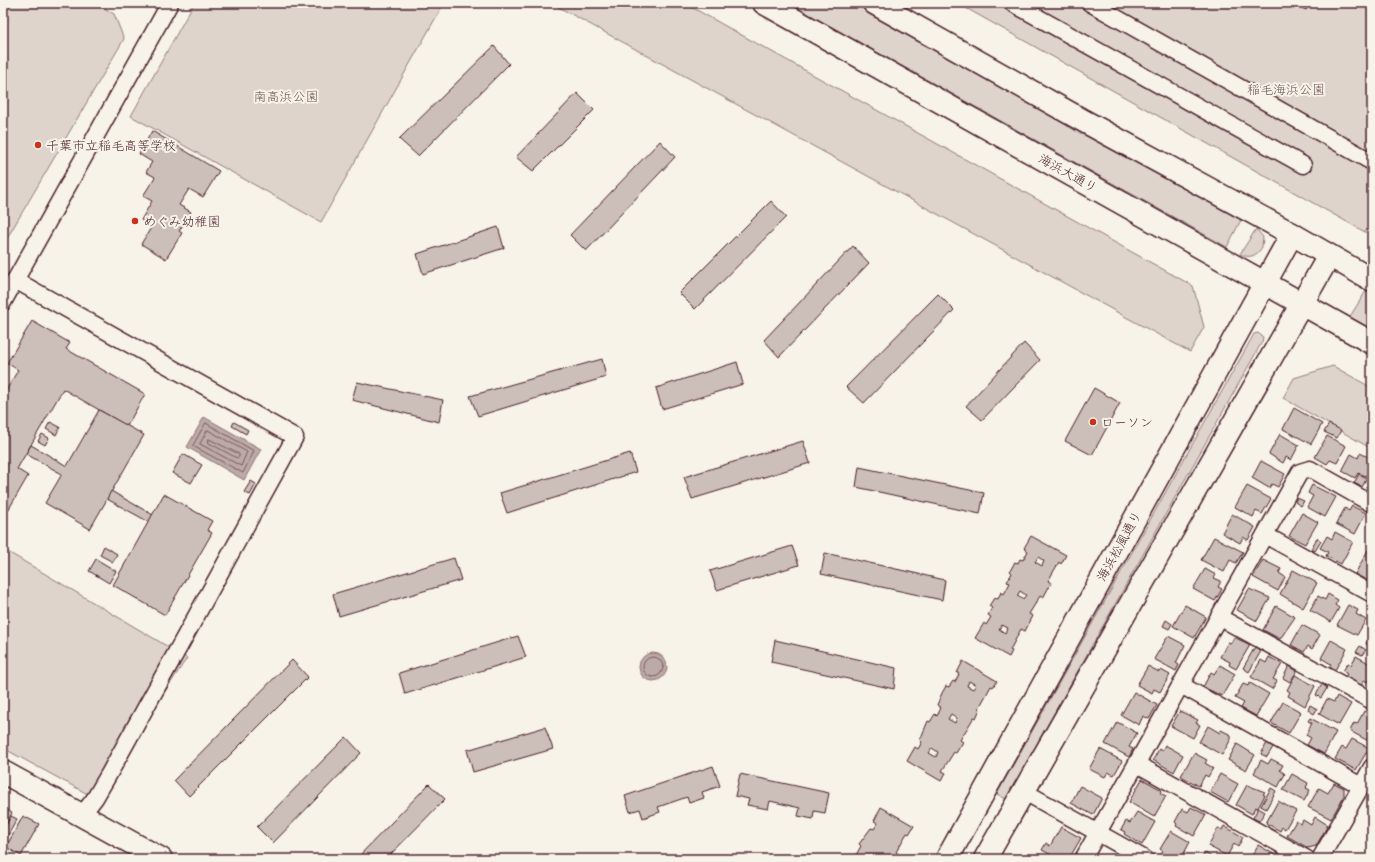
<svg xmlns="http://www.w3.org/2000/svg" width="1375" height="862" viewBox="0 0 1375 862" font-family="Itim,'Klee One',sans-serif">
  <rect width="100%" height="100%" fill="#f7f3e8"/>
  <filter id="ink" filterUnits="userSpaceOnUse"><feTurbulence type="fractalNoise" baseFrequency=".025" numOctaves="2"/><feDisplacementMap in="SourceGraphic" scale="8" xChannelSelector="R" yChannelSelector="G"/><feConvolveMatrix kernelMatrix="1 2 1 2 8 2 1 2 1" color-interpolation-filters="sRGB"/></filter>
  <g filter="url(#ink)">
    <g fill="#ded4cc" stroke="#947a7c">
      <polygon points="3,3 96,3 114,14 124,39 3,245"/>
      <polygon points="194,3 444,3 321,222 131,116"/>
      <polygon points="551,3 684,3 1193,286 1204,327 1190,352"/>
      <polygon points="789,3 853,3 1241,220 1227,247"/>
      <polygon points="957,3 1372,3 1372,236"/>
      <path d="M1256 229 1263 237 1262 247C1257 256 1249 259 1240 254Z"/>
      <polygon points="1366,291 1372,294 1372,331 1349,318"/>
      <polygon points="1258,333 1263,337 1262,342 1006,799 997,794 1254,334"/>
      <polygon points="1333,366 1372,388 1372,449 1283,398 1294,378"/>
      <polygon points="3,549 187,658 95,798 3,748"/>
    </g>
    <g fill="#bcaaa7" stroke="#8e7275">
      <polygon points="204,417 261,449 244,480 187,447"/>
      <circle cx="653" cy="667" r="14"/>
    </g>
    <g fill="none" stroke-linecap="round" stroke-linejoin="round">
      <g stroke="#78575d" stroke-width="1">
        <polygon points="206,423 254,451 243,473 193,446"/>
        <polygon points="208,430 247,452 241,466 200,444"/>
        <polygon points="209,439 239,454 239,457 237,458 209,443"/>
        <circle cx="653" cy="667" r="10"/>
      </g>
    </g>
    <g fill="#ccbfb9" stroke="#4a1f2b" fill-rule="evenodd">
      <polygon points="1292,3 1310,3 1306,10"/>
      <polygon points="494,46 509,64 418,156 399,139"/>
      <polygon points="577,93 594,110 533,171 516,157"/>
      <polygon points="152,131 219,171 203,197 189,189 179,205 191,212 179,231 182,233 166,259 141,244 152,226 141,220 152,201 143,196 155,177 146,172 152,162 139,154"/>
      <polygon points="660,141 675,157 586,251 570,235"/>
      <polygon points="771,201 786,217 695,309 679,293"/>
      <polygon points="498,227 504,248 423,274 417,254"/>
      <polygon points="853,246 869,263 779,357 764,340"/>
      <polygon points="938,294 954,310 864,403 846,387"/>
      <polygon points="32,321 70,343 66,349 145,394 127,426 63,389 17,469 28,476 3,519 3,396 18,370 7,363"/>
      <polygon points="1024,343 1040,360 982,420 966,406"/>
      <polygon points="602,359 606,377 478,416 470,396"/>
      <polygon points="737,362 743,384 662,409 656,388"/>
      <polygon points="357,382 443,400 439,422 352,400"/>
      <polygon points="1094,388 1120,403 1092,455 1065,441"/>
      <polygon points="1294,408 1322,424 1311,444 1283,429"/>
      <polygon points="99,410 144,435 90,529 45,503 62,474 26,454 31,445 67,466"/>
      <polygon points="50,422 60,427 56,435 46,429"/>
      <polygon points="234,422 248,430 246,434 232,426"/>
      <polygon points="1329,424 1341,430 1337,438 1324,432"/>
      <polygon points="42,434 49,438 45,445 38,441"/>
      <polygon points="1280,434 1299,445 1291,460 1286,457 1283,463 1269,454"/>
      <polygon points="1327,436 1346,446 1337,463 1330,460 1327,464 1315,457"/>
      <polygon points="803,441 810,463 692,499 684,477"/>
      <polygon points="630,453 636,472 507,513 500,493"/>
      <polygon points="1360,453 1372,459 1372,465 1366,476 1358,473 1355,478 1342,471 1351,454 1358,458"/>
      <polygon points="183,454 202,465 191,483 172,473"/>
      <polygon points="1261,461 1285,474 1278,487 1272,484 1269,488 1252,478"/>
      <polygon points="859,467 984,493 980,514 856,487"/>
      <polygon points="1359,474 1367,478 1362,487 1354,483"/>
      <polygon points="251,481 256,484 250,495 244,492"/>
      <polygon points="1312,485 1336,497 1325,517 1307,507 1313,496 1308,493"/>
      <polygon points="1247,486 1271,499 1262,514 1256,511 1253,517 1235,507"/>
      <polygon points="111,491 153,515 149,522 107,499"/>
      <polygon points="164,494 212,521 207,530 212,533 165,615 113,585"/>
      <polygon points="1297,498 1304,501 1301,506 1295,502"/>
      <polygon points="1352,506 1366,513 1355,534 1336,524 1345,508 1349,511"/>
      <polygon points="1302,513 1318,522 1305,544 1289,536"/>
      <polygon points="1232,514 1255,527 1248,540 1243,537 1240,543 1222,533"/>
      <polygon points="1335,532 1353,542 1341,564 1326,556 1328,552 1320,548 1327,536 1332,539"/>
      <path d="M1031 536 1066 555 1061 564 1059 562 1048 581 1051 583 1043 598 1040 596 1029 614 1033 616 1025 631 1021 629 1010 650 1012 651 1009 657 975 638 984 623 986 625 991 617 988 615 992 608 989 606 994 598 998 599 1001 592 1004 594 1010 583 1007 582 1012 573 1010 571 1015 562 1018 563 1020 559 1023 560 1028 551 1024 548ZM1038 557 1044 561 1042 566 1035 562ZM1020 591 1026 595 1023 599 1017 596ZM1002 625 1008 628 1005 633 999 629Z"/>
      <polygon points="1214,537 1243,552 1236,563 1230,560 1224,572 1201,560"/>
      <polygon points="1317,538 1321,541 1315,551 1311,549"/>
      <polygon points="104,546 117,554 113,562 100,555"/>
      <polygon points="792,546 799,565 717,590 710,571"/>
      <polygon points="1368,550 1372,552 1372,583 1355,574"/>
      <polygon points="825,553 945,580 942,600 821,574"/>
      <polygon points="454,558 461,580 339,616 333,594"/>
      <polygon points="96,559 116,571 109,583 89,571"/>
      <polygon points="1263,560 1281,569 1279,573 1285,577 1278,591 1253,577"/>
      <polygon points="1205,569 1216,575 1214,578 1221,581 1218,587 1222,589 1215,601 1193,589"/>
      <polygon points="1293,570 1317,583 1303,608 1280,594"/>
      <polygon points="1249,589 1270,598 1257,621 1237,610"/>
      <polygon points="1328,594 1338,600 1335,605 1339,608 1331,622 1310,610 1318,596 1325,600"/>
      <polygon points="1185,605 1206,617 1194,638 1173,626"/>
      <polygon points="1348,605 1358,610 1356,614 1366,620 1357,635 1337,625"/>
      <polygon points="1276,606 1295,617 1280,639 1263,630"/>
      <polygon points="1166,620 1172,624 1169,629 1163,626"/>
      <polygon points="1302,625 1320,635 1312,649 1308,646 1304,652 1291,645"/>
      <polygon points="1372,632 1372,647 1366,644"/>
      <polygon points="518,636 526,657 405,694 399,673"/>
      <polygon points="1168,636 1185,645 1176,663 1179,665 1176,671 1154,659"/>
      <polygon points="1234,637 1250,645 1236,669 1229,665 1230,662 1220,657 1228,642 1231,643"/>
      <polygon points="775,640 896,668 894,689 771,662"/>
      <polygon points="1331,640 1347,649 1335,670 1329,667 1331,664 1321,658"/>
      <polygon points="1360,646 1366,650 1362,655 1356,652"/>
      <polygon points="1255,647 1261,651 1249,672 1243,668"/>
      <polygon points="1356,656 1372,665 1372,672 1367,682 1364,680 1361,686 1345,677 1347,674 1343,671 1348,663 1351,665"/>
      <polygon points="1269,657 1282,664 1273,679 1277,681 1272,689 1251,677 1261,660 1266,663"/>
      <polygon points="292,660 308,677 189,796 174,780"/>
      <path d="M963 661 997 681 993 687 991 686 979 708 980 709 976 718 974 717 960 740 963 742 956 753 954 752 942 771 946 773 941 781 907 761 915 747 918 749 922 742 920 740 928 721 930 722 935 714 937 716 941 708 937 705 942 693 946 686 949 687 953 681 955 682 959 674 957 673ZM969 681 976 685 973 689 967 686ZM951 714 957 718 955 723 948 719ZM932 748 938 752 936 757 929 753Z"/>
      <polygon points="1220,665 1235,674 1222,696 1203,687 1211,672 1214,674"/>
      <polygon points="1148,666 1159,672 1161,670 1170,675 1160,692 1154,689 1152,693 1137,685"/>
      <polygon points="1289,666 1297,671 1290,682 1283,678"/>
      <polygon points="1295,675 1315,686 1305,706 1288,696 1290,692 1287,690"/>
      <polygon points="1250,683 1269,694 1256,716 1241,708 1244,703 1235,698 1243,684 1248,686"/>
      <polygon points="1322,684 1327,688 1321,698 1316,695"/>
      <polygon points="1134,692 1157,705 1149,719 1143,716 1139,725 1121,715"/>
      <polygon points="1337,696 1351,704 1339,725 1319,714 1327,699 1334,702"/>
      <polygon points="1283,702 1301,712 1289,733 1271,723"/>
      <polygon points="1310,705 1317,709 1314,714 1308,710"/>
      <polygon points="1180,711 1198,720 1196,723 1200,725 1193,738 1171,726"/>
      <polygon points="1364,711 1372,715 1372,743 1350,731 1354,723 1357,724"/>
      <polygon points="1310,718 1336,732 1324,754 1307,745 1311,738 1306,735 1312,723 1308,721"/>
      <polygon points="1117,722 1137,733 1129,747 1133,749 1129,757 1105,744"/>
      <polygon points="1208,726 1220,733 1221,730 1231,735 1231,739 1222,755 1199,742"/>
      <polygon points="545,727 553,749 473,772 467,750"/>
      <polygon points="346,737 361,753 273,843 257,827"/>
      <polygon points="1352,739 1369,748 1356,770 1335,759 1342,747 1346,749"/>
      <polygon points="1267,743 1273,747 1267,757 1261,754"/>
      <polygon points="1237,744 1255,755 1246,770 1228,760"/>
      <polygon points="1165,745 1183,755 1174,772 1153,760 1159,749 1162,751"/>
      <polygon points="1100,749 1122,761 1114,775 1108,772 1105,777 1089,769"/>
      <polygon points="1194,753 1207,760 1205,763 1213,768 1208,777 1205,775 1199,786 1181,776"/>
      <polygon points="1271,759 1283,765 1280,770 1285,774 1278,787 1254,773 1261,760 1268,764"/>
      <polygon points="713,766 720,786 702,792 704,798 689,803 687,797 658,807 660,812 643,818 640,809 630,812 625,796"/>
      <polygon points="740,774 829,793 825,813 814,811 813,819 798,816 800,808 770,801 768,809 747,805 749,799 735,796"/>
      <polygon points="1220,774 1238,784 1228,802 1210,792"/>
      <polygon points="1292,774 1308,783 1306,788 1310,790 1304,801 1283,790"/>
      <polygon points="1142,779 1162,790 1160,793 1166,796 1154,817 1129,802"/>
      <polygon points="1334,783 1344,788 1344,796 1331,819 1308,807 1319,788 1328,793"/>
      <polygon points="429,784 445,799 386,859 356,859"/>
      <polygon points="1247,785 1265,792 1263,794 1265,795 1258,808 1255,807 1252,814 1236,805"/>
      <polygon points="1080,786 1102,798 1093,815 1071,803"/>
      <polygon points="1271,788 1276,791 1266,809 1261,806"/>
      <polygon points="1278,801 1296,811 1285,829 1282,827 1280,831 1266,823"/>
      <polygon points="881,807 914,826 909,834 907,833 896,852 900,855 897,859 856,859 858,856 856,855 861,846 859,844 871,828 874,829 878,823 874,821"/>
      <polygon points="1191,807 1206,815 1194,836 1176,826 1177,824 1175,822 1182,809 1188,812"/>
      <polygon points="3,808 12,813 3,829"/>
      <polygon points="1258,808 1265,812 1259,821 1253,818"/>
      <polygon points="1137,812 1155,822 1142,845 1124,834 1125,832 1121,830 1126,821 1130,823"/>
      <polygon points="11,816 17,819 6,839 3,837 3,831"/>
      <polygon points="23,816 39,824 21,856 6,847"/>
      <polygon points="1315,817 1328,825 1316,846 1308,848 1287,836 1296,821 1301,824 1303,820 1311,825"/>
      <polygon points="1224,826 1243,837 1238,847 1234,844 1227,856 1208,846 1218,828 1222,830"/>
      <polygon points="1061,827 1081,838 1069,859 1059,859 1042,850 1046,843 1050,846"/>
      <polygon points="1171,831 1190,842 1181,859 1170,859 1161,854 1163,851 1160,849"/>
      <polygon points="1258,845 1277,856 1276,859 1250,859"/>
      <polygon points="1205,853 1210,856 1217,859 1201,859"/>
      <polygon points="1038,854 1048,859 1035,859"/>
    </g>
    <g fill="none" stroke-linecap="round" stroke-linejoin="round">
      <g stroke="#4a1f2b" stroke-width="19">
        <g id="street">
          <polyline points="1012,3 1303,165"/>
          <polyline points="1090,3 1372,162"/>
          <polyline points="15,280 295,437 109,774 95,798 82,815"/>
          <polyline points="3,302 170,3"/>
          <polyline points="1265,535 1372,594"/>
          <polyline points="1219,617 1372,701"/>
          <polyline points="1181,685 1361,786"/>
          <polyline points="1137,764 1307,859"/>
          <polyline points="1023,791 1145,859"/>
          <polyline points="1083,859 1300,472 1310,469 1372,504"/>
          <polyline points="1320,859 1372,767"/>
        </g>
      </g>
      <g stroke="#4a1f2b" stroke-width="25">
        <g id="secondary">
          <polyline points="764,3 1372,343"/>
          <polyline points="874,3 1082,120 1292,234 1372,280"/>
          <polyline points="3,772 161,859"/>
          <polyline points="947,859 1292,234"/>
          <polyline points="985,859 1329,256"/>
        </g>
      </g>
      <use href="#street" stroke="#f7f3e8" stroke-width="16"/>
      <use href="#secondary" stroke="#f7f3e8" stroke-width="22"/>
    </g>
  </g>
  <g fill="#c8321e" stroke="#f7f3e8" stroke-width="1.5">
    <circle cx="38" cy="145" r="4"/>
    <circle cx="135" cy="221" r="4"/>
    <circle cx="1093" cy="422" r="4"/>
  </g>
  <g text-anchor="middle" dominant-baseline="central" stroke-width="4" stroke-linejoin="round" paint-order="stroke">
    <g font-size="13" fill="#6f4c53" stroke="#f7f3e8">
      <text x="1286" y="89">稲毛海浜公園</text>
      <text x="286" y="96">南高浜公園</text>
    </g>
    <g font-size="13" fill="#4a1f2b" stroke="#f7f3e8" text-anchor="start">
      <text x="46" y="145">千葉市立稲毛高等学校</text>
      <text x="143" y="221">めぐみ幼稚園</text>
      <text x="1101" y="422">ローソン</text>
    </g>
    <g font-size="13" fill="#4a1f2b" stroke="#f7f3e8">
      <text transform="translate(1068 173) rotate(29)">海浜大通り</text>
      <text transform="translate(1119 546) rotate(-61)">海浜松風通り</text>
    </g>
  </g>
  <rect width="1375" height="862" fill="none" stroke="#f7f3e8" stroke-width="16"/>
  <rect x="8" y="8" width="1359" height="846" fill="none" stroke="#4a1f2b" stroke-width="1.5" filter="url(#ink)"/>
</svg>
